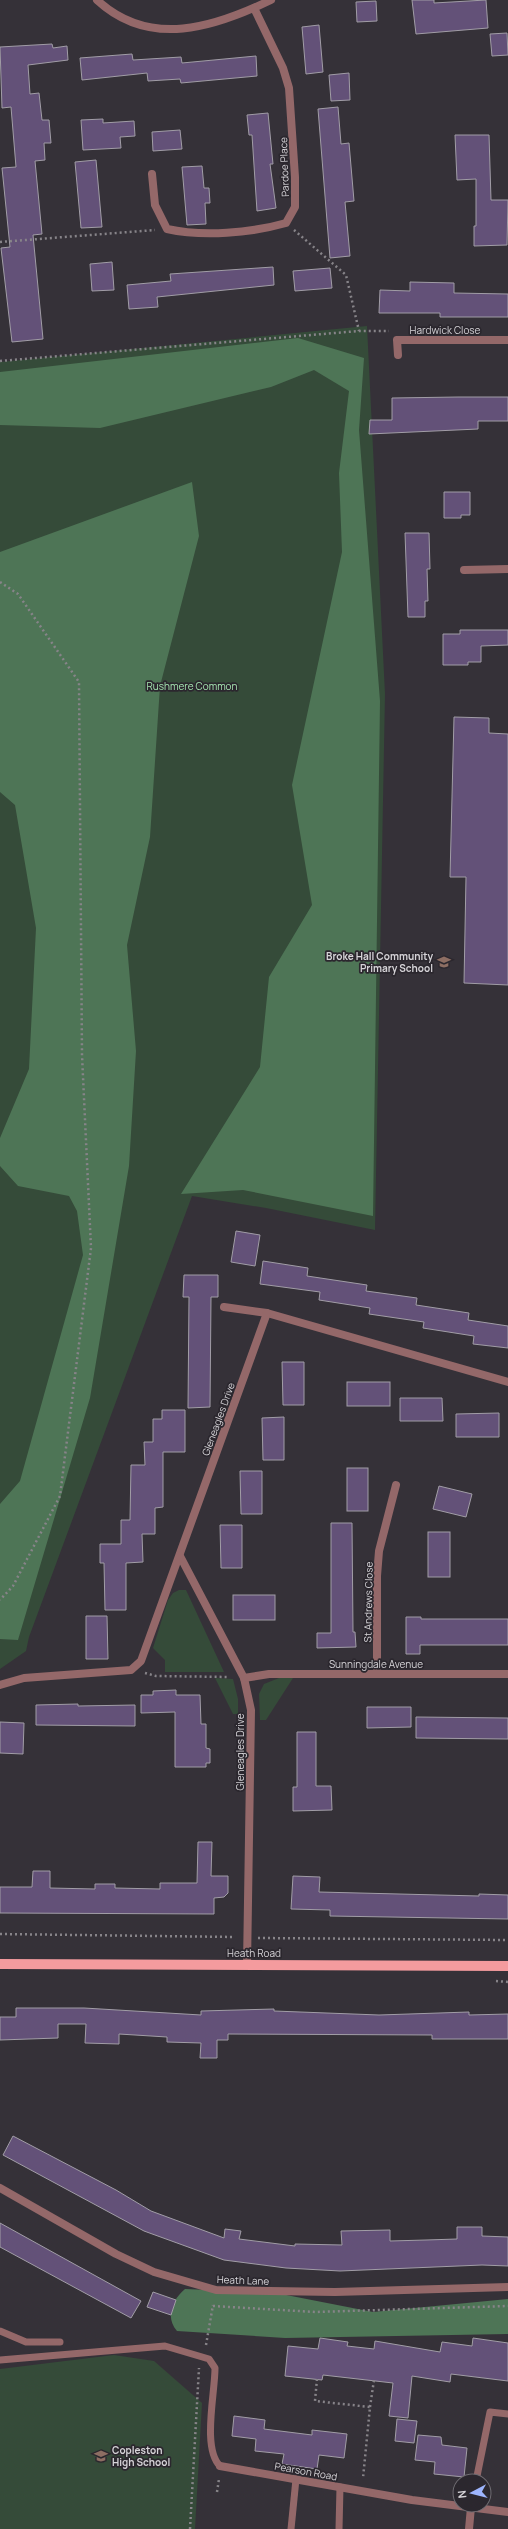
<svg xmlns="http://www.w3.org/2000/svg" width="508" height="2529" viewBox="0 0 508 2529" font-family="Manrope,sans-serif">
  <rect width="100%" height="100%" fill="#353138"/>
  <g fill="#354b39">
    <polygon points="367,326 385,694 375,1230 266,1208 192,1196 29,1637 26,1651 0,1669 0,362"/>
    <polygon points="179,1590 186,1590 224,1672 165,1672 165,1660 153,1648 168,1600 173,1593"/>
    <polygon points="215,1678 233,1679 238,1699 238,1714 233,1714"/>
    <polygon points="279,1678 293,1678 266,1720 260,1720 259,1694 264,1684"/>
    <polygon points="114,2355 154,2361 202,2403 195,2529 0,2529 0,2369"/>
  </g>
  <g fill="#4e7556">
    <polygon points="298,338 364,358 359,430 380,701 373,1216 243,1190 181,1194 260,1067 269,977 312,905 292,785 342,552 339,473 349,391 314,370 271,387 100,428 0,425 0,372"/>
    <polygon points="192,482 199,536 160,686 150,837 127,945 136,1051 129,1166 90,1398 18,1640 0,1639 0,1504 20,1481 83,1255 77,1211 69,1196 18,1186 0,1166 0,1138 29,1069 36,928 15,805 0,792 0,552"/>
    <path d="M185 2289 276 2293 373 2312 508 2299V2334L285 2338 177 2331C165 2317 172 2300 185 2289Z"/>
  </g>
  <g fill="#635178" stroke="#a19da6">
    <polygon points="412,0 434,0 434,3 486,0 488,28 416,34"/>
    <polygon points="376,1 377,21 357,22 356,2"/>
    <polygon points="319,25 323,72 306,74 302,27"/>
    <polygon points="507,33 508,55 492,56 490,34"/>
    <polygon points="52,44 53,48 67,46 68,60 28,65 30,94 39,93 42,120 49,120 51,143 44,143 45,160 35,161 42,234 33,235 43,339 12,342 1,248 10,247 2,168 16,167 11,107 2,108 0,47"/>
    <polygon points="132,54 133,60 181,57 182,63 256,56 257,76 181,83 180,79 148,81 147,73 82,80 80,58"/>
    <polygon points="349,73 350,100 331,101 329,75"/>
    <polygon points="338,107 341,144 349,143 354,201 345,202 350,256 330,258 318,109"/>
    <polygon points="268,113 273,164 270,164 276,208 257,211 252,135 249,135 247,115"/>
    <polygon points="103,119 103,123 134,121 135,136 120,137 121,148 83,150 81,120"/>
    <polygon points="180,130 182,149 153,151 152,132"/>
    <polygon points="455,135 489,135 491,200 508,200 507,245 474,246 474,226 476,226 476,179 457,180"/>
    <polygon points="96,160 102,227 81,228 75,162"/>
    <polygon points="202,166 204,188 209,188 210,203 205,203 206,224 187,225 182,167"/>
    <polygon points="112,262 114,290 92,291 90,264"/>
    <polygon points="273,267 274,285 157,297 158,307 129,309 127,285 171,281 170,274"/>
    <polygon points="330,268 332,288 295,291 293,271"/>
    <polygon points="410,282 454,283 454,293 508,294 508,317 440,317 440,313 379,313 380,290 410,291"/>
    <polygon points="458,397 508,397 508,421 478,421 478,429 369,434 370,420 392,420 392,398"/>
    <polygon points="444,492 470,492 470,515 461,515 461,518 444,518"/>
    <polygon points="405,533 429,533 430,569 427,569 428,601 425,601 425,617 408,617"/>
    <polygon points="460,630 508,630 508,645 481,646 481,662 468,662 468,665 443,665 443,634 460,634"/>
    <polygon points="454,717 489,718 489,733 508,734 508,985 464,983 466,877 450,877"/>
    <polygon points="236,1231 260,1235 255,1266 231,1262"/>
    <polygon points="263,1261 308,1268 307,1276 367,1285 366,1291 417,1298 416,1305 469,1313 468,1320 508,1326 508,1348 473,1344 474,1336 423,1328 424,1322 369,1314 370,1308 319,1300 320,1292 260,1284"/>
    <polygon points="184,1275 218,1275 218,1297 211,1297 210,1407 188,1408 189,1297 183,1297"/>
    <polygon points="282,1362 304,1362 304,1405 283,1405"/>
    <rect x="347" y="1382" width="43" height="24"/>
    <polygon points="400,1398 442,1398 443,1421 400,1421"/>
    <polygon points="162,1410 185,1410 185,1452 163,1452 163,1507 155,1508 155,1534 142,1534 143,1562 126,1563 126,1610 105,1610 104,1563 100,1563 100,1544 121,1544 121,1520 130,1520 131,1465 145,1465 144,1442 153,1442 153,1419 162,1419"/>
    <polygon points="499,1413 499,1437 456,1437 456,1414"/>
    <polygon points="284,1417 284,1460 263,1460 262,1418"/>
    <rect x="347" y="1468" width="21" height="43"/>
    <polygon points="240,1471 262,1471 262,1514 241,1514"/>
    <polygon points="439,1486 472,1494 466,1517 433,1509"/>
    <polygon points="331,1523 352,1523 353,1632 355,1632 356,1647 317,1648 317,1633 331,1633"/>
    <polygon points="220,1525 242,1525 242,1568 221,1568"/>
    <rect x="428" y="1532" width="22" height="45"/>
    <rect x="233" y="1595" width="42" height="25"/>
    <polygon points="86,1616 107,1616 108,1659 86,1659"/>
    <polygon points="406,1617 421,1617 421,1619 508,1619 508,1645 420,1645 420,1654 406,1654"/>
    <polygon points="176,1690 176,1695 200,1695 201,1724 206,1724 206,1748 210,1749 210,1763 206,1763 206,1767 175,1767 175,1712 141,1713 141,1695 153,1695 153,1691"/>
    <polygon points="78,1704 78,1706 135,1705 135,1726 36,1725 36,1705"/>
    <polygon points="367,1707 411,1707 411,1727 367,1728"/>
    <polygon points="416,1717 508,1718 508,1739 416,1738"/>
    <polygon points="0,1722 24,1723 23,1754 0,1753"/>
    <polygon points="297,1732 316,1732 316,1786 331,1786 332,1810 293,1811 293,1787 297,1787"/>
    <polygon points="198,1842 212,1842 211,1876 228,1876 228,1893 224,1897 214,1898 214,1914 0,1913 0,1887 32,1887 33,1871 50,1871 50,1888 95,1889 95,1884 115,1884 115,1888 160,1889 160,1883 197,1883"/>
    <polygon points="293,1876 320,1877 319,1892 479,1896 479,1894 508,1895 508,1919 330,1916 330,1910 291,1909"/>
    <polygon points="16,2008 84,2008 201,2015 201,2011 274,2009 274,2011 379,2015 469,2012 469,2015 508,2014 508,2039 432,2039 432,2035 228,2034 228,2040 217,2040 217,2058 200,2058 201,2043 167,2042 167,2037 119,2034 119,2044 85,2043 86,2024 58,2024 58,2038 0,2040 0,2017 16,2017"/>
    <polygon points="13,2136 116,2190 151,2211 224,2238 225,2229 241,2231 239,2239 295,2246 295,2244 342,2245 341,2231 390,2230 390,2241 426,2240 457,2239 457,2227 482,2227 482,2236 508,2237 508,2266 482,2265 340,2271 286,2268 224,2260 144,2231 3,2155"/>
    <polygon points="0,2223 141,2301 131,2318 0,2247"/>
    <polygon points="153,2292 176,2300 171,2315 147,2307"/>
    <polygon points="320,2338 348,2342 347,2346 374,2349 375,2341 440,2352 442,2342 472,2346 473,2338 508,2343 508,2381 451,2374 450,2382 412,2376 408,2418 389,2416 393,2383 323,2375 322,2380 285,2376 288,2346 318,2349"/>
    <polygon points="234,2416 265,2420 264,2429 312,2435 312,2430 347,2434 344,2458 319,2455 317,2469 282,2464 284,2454 255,2451 256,2439 232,2436"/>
    <polygon points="397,2419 417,2421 414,2443 395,2441"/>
    <polygon points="418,2435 441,2437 442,2445 467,2448 464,2477 434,2474 435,2462 415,2460"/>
  </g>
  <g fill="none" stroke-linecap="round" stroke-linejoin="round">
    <g stroke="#878489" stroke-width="2.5" stroke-dasharray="2 3" stroke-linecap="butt">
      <polyline points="294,230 346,275 359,331"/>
      <polyline points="0,242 155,230"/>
      <polyline points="0,361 359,331 389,331"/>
      <polyline points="0,582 18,594 79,682 82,1055 91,1248 60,1496 13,1586 0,1600"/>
      <polyline points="145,1673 156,1676 229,1677"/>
      <polyline points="0,1934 235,1937"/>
      <polyline points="258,1938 508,1940"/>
      <polyline points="496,1981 508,1982"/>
      <polyline points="213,2306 315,2312 508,2306"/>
      <polyline points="206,2345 213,2305"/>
      <polyline points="317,2379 315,2401 370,2407 363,2478"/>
      <polyline points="370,2407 374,2380"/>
      <polyline points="217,2492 219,2479"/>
      <polyline points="190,2529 199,2368"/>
    </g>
    <g stroke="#946869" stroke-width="7">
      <polyline points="0,2331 26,2342 60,2342"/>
      <path d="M0 2360 165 2346 209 2359 215 2368C215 2394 202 2448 220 2466"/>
      <polyline points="476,2481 490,2412 508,2414"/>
      <polyline points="291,2529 296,2479"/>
      <polyline points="339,2529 340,2487"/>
    </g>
    <g stroke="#946869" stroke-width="8">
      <path d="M97 0C150 49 215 27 271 0"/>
      <path d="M152 174 155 205 167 229C203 237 251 233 286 223L295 207V177L289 88 283 68 254 8"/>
      <polyline points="398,355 397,340 508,340"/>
      <polyline points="464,570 508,569"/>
      <polyline points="224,1307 267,1313 508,1382"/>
      <polyline points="180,1556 244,1678 251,1710 247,1965"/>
      <polyline points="377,1674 377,1576 379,1551 396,1485"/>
      <polyline points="244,1678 269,1674 508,1674"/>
      <polyline points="0,1685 24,1678 131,1670 141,1661 267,1313"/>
      <polyline points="0,2188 116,2254 154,2272 216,2290 335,2292 508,2287"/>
      <polyline points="220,2466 412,2500 508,2512"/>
      <polyline points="469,2529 471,2507"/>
    </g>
    <polyline stroke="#f49b9e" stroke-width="10" points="0,1964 508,1966"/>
  </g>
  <defs>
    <g id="school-bare" transform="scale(1.08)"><path d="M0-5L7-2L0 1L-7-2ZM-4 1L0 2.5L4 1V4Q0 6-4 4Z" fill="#8d6e63" stroke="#2b272e" stroke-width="2.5" paint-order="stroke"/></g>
  </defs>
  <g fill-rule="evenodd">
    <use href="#school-bare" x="444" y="962"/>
    <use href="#school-bare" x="101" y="2456"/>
  </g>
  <g text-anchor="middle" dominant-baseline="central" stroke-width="3.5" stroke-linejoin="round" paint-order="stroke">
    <g font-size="10" fill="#d6d4d8" stroke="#2b272e">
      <text transform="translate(284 167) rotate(-92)">Pardoe Place</text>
      <text x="445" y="330">Hardwick Close</text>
      <text transform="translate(218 1419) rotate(-70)">Gleneagles Drive</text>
      <text transform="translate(368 1602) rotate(-89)">St Andrews Close</text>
      <text x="376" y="1664">Sunningdale Avenue</text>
      <text transform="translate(240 1752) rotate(-90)">Gleneagles Drive</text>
      <text x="254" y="1953">Heath Road</text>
      <text transform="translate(243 2280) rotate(2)">Heath Lane</text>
      <text transform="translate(306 2471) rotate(10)">Pearson Road</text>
    </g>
    <g font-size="10" fill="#a5e5b1" stroke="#2b272e">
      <text x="192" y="686">Rushmere Common</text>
    </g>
    <g font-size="10" font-weight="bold" fill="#d6d4d8" stroke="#2b272e" text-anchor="end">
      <text x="433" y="956">Broke Hall Community<tspan x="433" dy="12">Primary School</tspan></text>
      <text x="112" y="2450" text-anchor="start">Copleston<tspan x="112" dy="12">High School</tspan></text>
    </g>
  </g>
  <g transform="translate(472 2493) rotate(263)"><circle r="19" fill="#2b272e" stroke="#6f6c72"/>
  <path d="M0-3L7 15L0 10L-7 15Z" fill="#9db4fd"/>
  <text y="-6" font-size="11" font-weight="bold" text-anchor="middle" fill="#d6d4d8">N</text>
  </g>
</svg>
